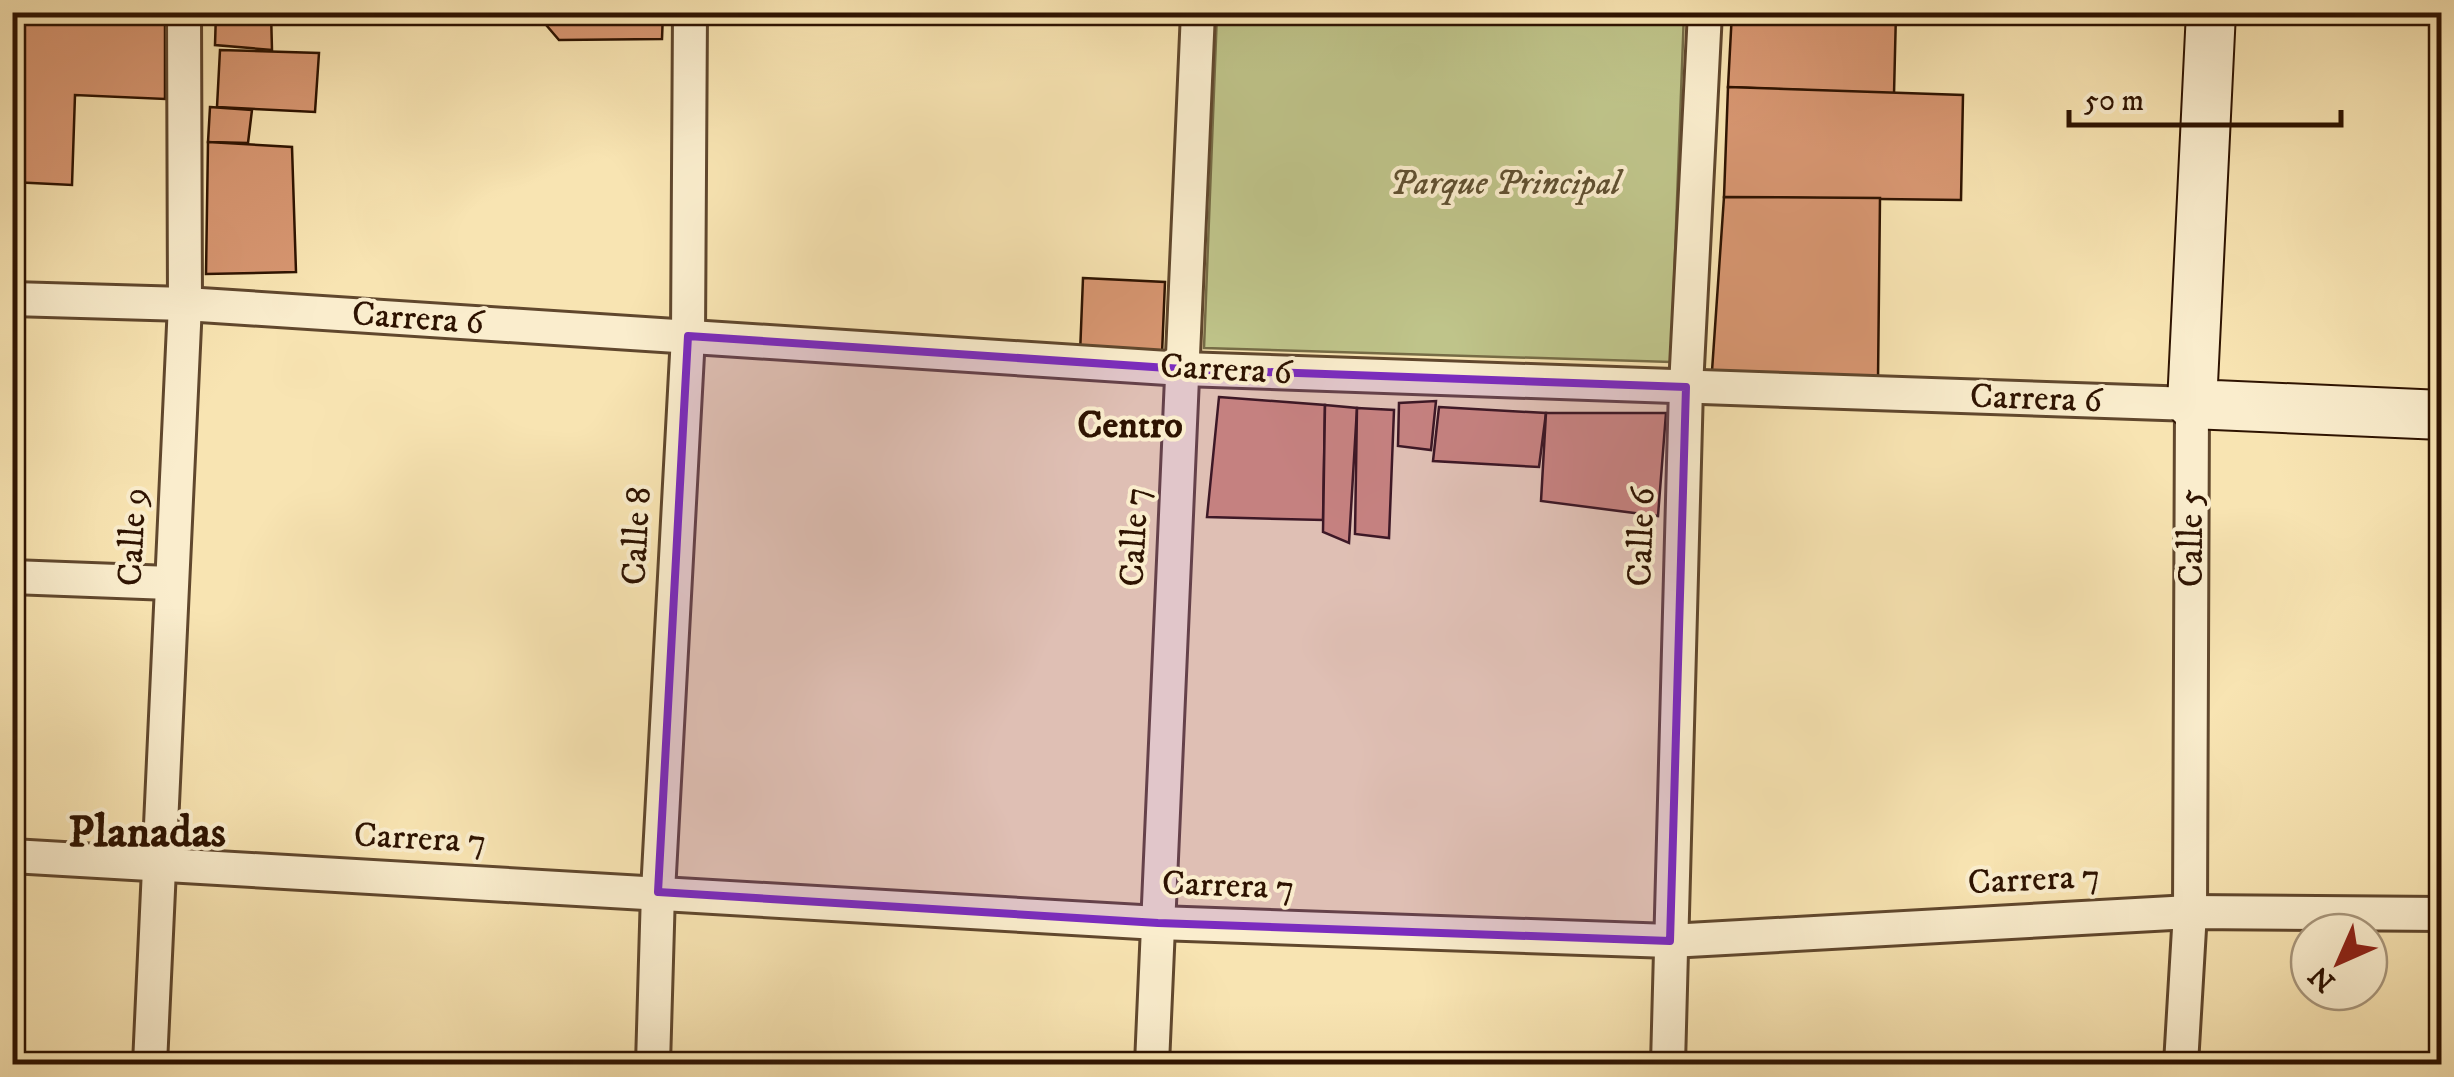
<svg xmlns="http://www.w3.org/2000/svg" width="2454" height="1077" viewBox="0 0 2454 1077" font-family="'IM FELL DW Pica',serif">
  <rect width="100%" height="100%" fill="#f8e4b2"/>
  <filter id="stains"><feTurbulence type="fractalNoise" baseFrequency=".002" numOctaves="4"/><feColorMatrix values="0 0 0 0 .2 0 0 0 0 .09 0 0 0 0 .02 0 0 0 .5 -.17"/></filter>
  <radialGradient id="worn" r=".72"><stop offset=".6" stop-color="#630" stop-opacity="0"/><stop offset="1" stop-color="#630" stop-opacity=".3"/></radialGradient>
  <polygon fill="#bfc48a" stroke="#766c46" stroke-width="2.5" points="1217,13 1684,13 1671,362 1204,348"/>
  <g fill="#d79671" stroke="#2e1301" stroke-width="2.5">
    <polygon points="12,12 165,17 165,99 75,95 72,185 12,182"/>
    <polygon points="216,12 271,12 272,50 215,45"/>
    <polygon points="535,12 663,12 662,39 559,40"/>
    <polygon points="1732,12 1896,12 1894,94 1728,87"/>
    <polygon points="220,50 319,53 315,112 217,107"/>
    <polygon points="1728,87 1963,95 1961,200 1724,197"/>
    <polygon points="210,107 252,110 248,143 208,142"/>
    <polygon points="208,142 292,147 296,272 206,274"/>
    <polygon points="1724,197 1880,198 1878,380 1712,371"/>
    <polygon points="1083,278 1165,282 1162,354 1080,354"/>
    <polygon points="1219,397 1325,405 1323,520 1207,517"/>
    <polygon points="1436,401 1431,450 1398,446 1399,403"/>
    <polygon points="1325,405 1357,408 1349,543 1323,532"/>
    <polygon points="1439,407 1546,413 1539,467 1433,461"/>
    <polygon points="1357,408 1394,410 1389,538 1355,534"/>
    <polygon points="1546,413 1666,413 1658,516 1541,501"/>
  </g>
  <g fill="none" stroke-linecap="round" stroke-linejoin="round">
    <g stroke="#60472d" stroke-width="38">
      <g id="street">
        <polyline points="12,299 185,304 1183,369 2192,404 2190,912 2181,1064"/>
        <polyline points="12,577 170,583"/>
        <polyline points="12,856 1158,923 1670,941 2190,912 2442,914"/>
        <polyline points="150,1064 185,304 184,12"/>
        <polyline points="653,1064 658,892 688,336 690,12"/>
        <polyline points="1152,1064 1198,12"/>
        <polyline points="1668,1064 1686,387 1705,12"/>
      </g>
    </g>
    <g stroke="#2e1301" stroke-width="52">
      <polyline id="secondary" points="2211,12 2192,404 2442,415"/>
    </g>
    <use href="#street" stroke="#faedcd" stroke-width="32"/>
    <use href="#secondary" stroke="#faedcd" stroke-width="48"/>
  </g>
  <path fill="#7b2cbf" fill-opacity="0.2" stroke="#7b2cbf" stroke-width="8" stroke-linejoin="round" d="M688 336 1183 369 1686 387 1670 941 1158 923 658 892Z"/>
  <g text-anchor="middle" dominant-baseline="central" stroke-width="8" stroke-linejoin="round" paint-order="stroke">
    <g font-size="35" font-style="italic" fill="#615131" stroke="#faedcd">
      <text x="1505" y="184">Parque Principal</text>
    </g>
    <g font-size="35" fill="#2e1301" stroke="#faedcd">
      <text transform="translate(418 319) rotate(4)">Carrera 6</text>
      <text transform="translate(1226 370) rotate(3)">Carrera 6</text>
      <text transform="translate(2036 399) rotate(2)">Carrera 6</text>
      <text transform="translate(637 536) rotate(-87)">Calle 8</text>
      <text transform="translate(133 537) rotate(-87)">Calle 9</text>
      <text transform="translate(1135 537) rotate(-87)">Calle 7</text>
      <text transform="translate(1642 537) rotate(-88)">Calle 6</text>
      <text transform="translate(2192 538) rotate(-90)">Calle 5</text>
      <text transform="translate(420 839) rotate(3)">Carrera 7</text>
      <text transform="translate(2034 880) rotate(-3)">Carrera 7</text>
      <text transform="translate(1228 886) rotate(2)">Carrera 7</text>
    </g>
    <g font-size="38" font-weight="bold" fill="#2e1301" stroke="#faedcd">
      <text x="1130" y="426">Centro</text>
    </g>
    <g font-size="45" font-weight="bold" fill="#2e1301" stroke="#faedcd">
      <text x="147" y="833">Planadas</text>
    </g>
  </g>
  <rect width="2454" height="1077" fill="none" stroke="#f8e4b2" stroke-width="50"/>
  <rect x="15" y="15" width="2424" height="1047" fill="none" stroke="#2e1301" stroke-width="5"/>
  <rect x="25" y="25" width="2404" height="1027" fill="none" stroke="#2e1301" stroke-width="2.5"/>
  <g transform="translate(2339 962) rotate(225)"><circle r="48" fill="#faedcd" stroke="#a8967b" stroke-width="2.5"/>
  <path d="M0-8L18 38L0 25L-18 38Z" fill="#8f2418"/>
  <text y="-15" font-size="28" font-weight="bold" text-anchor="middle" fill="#2e1301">N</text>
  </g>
  <path d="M2069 110v15h272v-15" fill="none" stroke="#2e1301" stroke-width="5"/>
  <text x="2084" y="110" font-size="30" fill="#2e1301" stroke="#faedcd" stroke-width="8" paint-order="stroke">50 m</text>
  <rect width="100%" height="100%" filter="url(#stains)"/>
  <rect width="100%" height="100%" fill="url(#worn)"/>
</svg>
